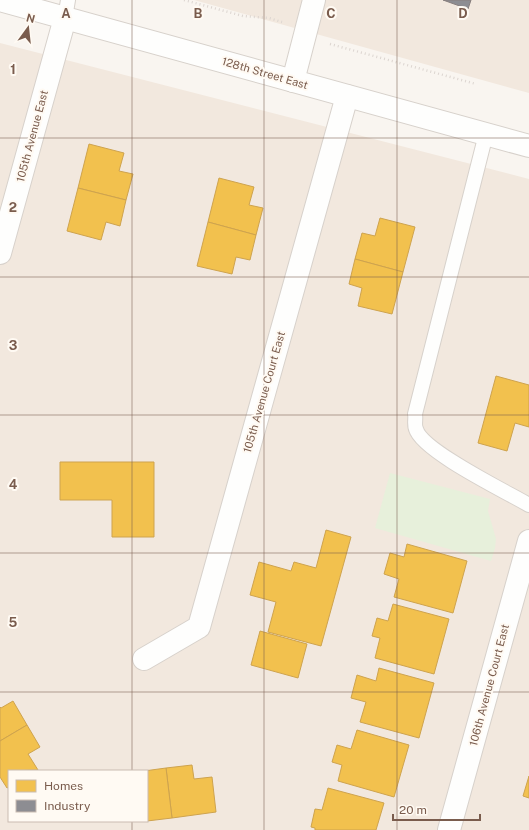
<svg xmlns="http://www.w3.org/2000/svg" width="529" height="830" viewBox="0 0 529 830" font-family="'Public Sans',sans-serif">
  <rect width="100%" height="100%" fill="#f9f5f0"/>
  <g fill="#f2e8de" fill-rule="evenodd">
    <polygon points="194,0 529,0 529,93"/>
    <path d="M0 43 529 179V830H0ZM9 771H147V821H9Z"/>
  </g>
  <polygon fill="#e7f0db" points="390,473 490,499 488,511 496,539 495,548 491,561 375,528"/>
  <g fill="#f2c14e" stroke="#cea34e">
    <polygon points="89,144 124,153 119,171 133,174 126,200 78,188"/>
    <polygon points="219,178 254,187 249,205 263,208 256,235 208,222"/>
    <polygon points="78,188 126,200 120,226 106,222 101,240 67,231"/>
    <polygon points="380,218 415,227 403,272 355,259 362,233 375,236"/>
    <polygon points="208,222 256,235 250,260 236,257 232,274 197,266"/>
    <polygon points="355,259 403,272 392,314 358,306 362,288 349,284"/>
    <polygon points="496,376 529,385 529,427 515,423 507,451 478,443"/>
    <polygon points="60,462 154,462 154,537 112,537 112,500 60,500"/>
    <polygon points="326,530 351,537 321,646 268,632 276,602 250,595 259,562 291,571 294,562 316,568"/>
    <polygon points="407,544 467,561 453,613 394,597 399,579 384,574 390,553 404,557"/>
    <polygon points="393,604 449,619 434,674 375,658 380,638 372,636 377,618 388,621"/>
    <polygon points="260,631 307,644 298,678 251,665"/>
    <polygon points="379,668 434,683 419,738 360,722 366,702 351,698 357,675 376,681"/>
    <polygon points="13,701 27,725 0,741 0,707 1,708"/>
    <polygon points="27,725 40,747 28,754 38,770 9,771 9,787 7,788 0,777 0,741"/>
    <polygon points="357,730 409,745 394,797 338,781 342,765 332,762 337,745 351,749"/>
    <polygon points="192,765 194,779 212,777 216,812 172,818 166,768"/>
    <polygon points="166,768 172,818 147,821 147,771 144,771"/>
    <polygon points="529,776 529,798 523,796"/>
    <polygon points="328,788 384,803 376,830 315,830 315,828 311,827 315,809 322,810"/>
  </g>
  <polygon fill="#8d8d92" stroke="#877e7d" points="443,0 471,0 468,9"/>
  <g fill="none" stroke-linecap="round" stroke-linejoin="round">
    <g stroke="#d7d1cb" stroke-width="16">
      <g id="service">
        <polyline points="65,18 68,0"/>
        <path d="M486 134 415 414C416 418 414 425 416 429 422 451 507 492 529 505"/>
      </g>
    </g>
    <g stroke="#d7d1cb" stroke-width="24">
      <g id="minor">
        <polyline points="293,81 314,0"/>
        <polyline points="0,253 65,18"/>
        <polyline points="144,659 199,627 347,96"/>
        <polyline points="449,830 529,541"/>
      </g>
    </g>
    <g stroke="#d7d1cb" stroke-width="24">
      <polyline id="tertiary" points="0,0 529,146"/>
    </g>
    <g stroke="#dcd5d0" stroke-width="2.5" stroke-dasharray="1 3" stroke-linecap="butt">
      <polyline points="184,0 243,16 269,18 282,22"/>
      <polyline points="330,44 476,84"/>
    </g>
    <use href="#service" stroke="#fefefd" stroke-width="14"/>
    <use href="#minor" stroke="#fefefd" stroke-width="22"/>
    <use href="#tertiary" stroke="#fefefd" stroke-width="22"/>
  </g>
  <path fill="none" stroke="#7a5c4d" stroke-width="1" stroke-opacity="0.55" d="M132 0V771M264 0V830M397 0V830M0 138H529M0 277H529M0 415H529M0 553H529M0 692H529M132 821V830"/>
  <g text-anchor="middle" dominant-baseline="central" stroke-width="4" stroke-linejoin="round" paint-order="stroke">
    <g font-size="11" fill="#7a5c4d" stroke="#fffaf3">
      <text transform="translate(265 73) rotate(16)">128th Street East</text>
      <text transform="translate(32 136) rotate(-75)">105th Avenue East</text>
      <text transform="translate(264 392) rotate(-74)">105th Avenue Court East</text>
      <text transform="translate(489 685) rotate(-75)">106th Avenue Court East</text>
    </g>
  </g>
  <g font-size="13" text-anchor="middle" font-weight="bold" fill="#7a5c4d" stroke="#fffaf3" stroke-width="4" stroke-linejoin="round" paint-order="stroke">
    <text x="66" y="18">A</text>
    <text x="198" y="18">B</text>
    <text x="331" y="18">C</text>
    <text x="463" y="18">D</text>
    <text x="13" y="74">1</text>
    <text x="13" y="212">2</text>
    <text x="13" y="350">3</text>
    <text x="13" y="489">4</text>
    <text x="13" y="627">5</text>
  </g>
  <rect x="8" y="770" width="140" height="52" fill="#fffaf3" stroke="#cabbb1"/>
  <rect x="16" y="780" width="20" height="12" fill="#f2c14e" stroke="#cabbb1"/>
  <text x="44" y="790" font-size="12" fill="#7a5c4d">Homes</text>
  <rect x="16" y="800" width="20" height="12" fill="#8d8d92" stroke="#cabbb1"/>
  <text x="44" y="810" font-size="12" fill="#7a5c4d">Industry</text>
  <g transform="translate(28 28) rotate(15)" stroke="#fffaf3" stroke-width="3" paint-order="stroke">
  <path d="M0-3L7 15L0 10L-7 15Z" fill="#7a5c4d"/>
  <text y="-6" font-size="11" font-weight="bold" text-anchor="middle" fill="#7a5c4d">N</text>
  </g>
  <path d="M393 814v6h87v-6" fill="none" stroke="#7a5c4d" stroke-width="2"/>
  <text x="399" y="814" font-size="12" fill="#7a5c4d" stroke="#fffaf3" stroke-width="3" paint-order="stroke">20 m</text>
</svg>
